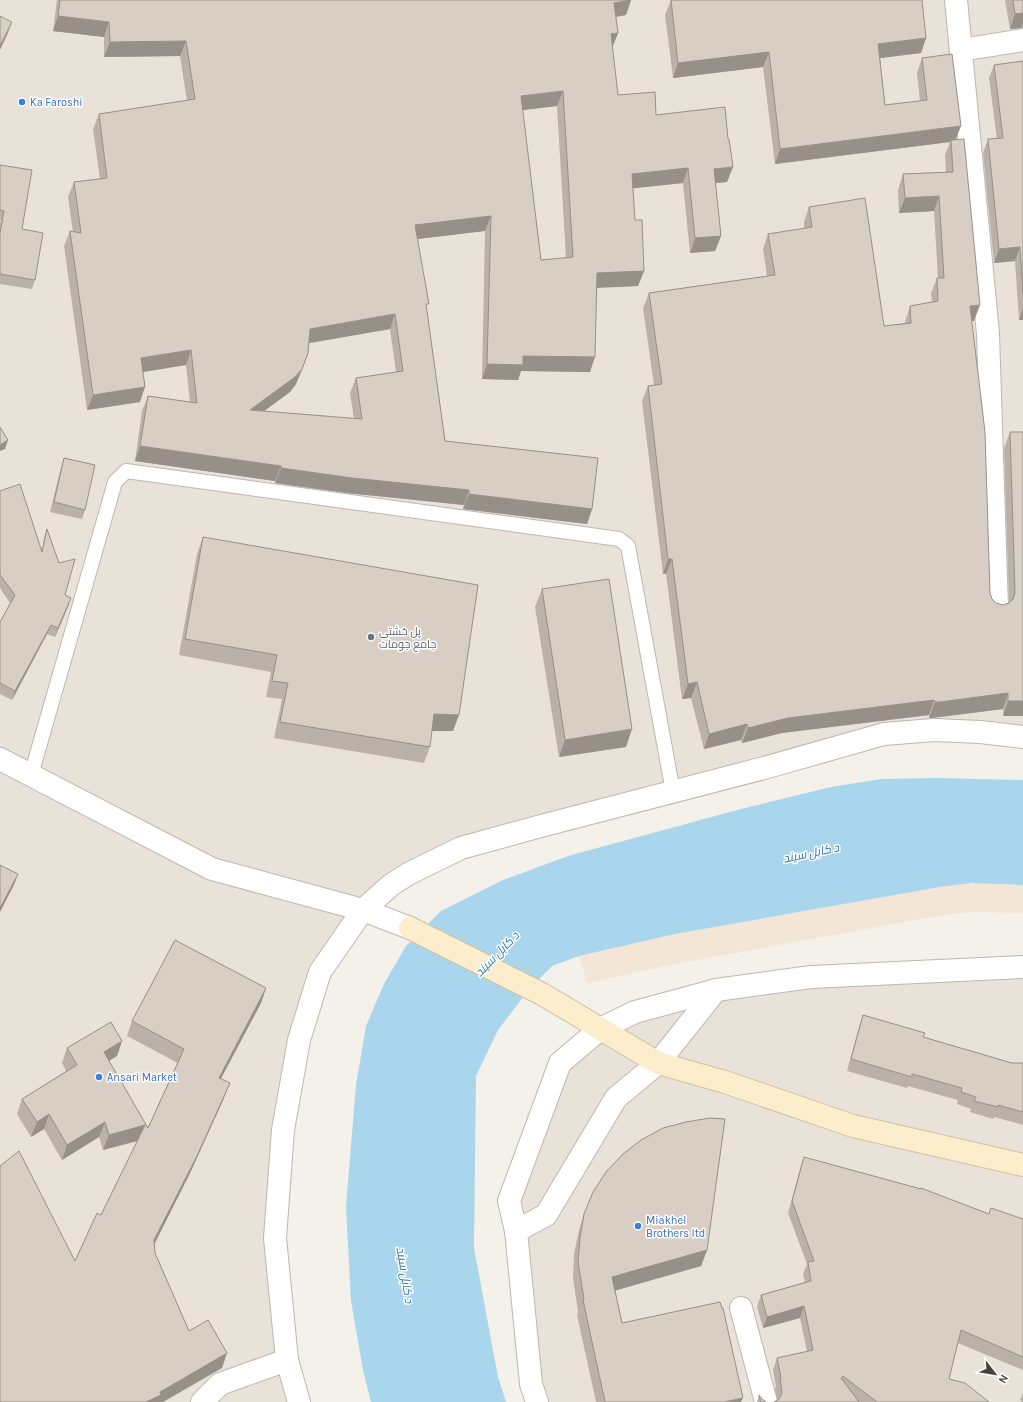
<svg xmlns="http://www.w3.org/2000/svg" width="1023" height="1402" viewBox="0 0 1023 1402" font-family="Karla,Cairo,sans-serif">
  <rect width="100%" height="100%" fill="#f4f0ea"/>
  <g fill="#e8e2d8">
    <polygon points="0,0 1023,0 1023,737 884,734 408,874 320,972 275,1238 299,1402 0,1402"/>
    <polygon points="1023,967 1023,1402 537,1402 509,1201 560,1063 600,1029 716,990"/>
  </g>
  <polygon fill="#f4e6d7" points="971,883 1023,885 1023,913 972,912 943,915 680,963 587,983 579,956 675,934 940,887"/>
  <polygon fill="#aad6ed" points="937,778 1023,780 1023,885 971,883 940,887 675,934 579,956 552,966 530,988 498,1030 476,1076 474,1248 498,1377 506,1402 371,1402 363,1370 351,1301 346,1207 356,1085 366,1026 384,984 406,946 441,911 503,880 568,856 741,809 831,787 881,779"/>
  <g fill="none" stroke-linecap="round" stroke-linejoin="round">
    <g stroke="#bfb7ad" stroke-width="16">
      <polyline id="lane" points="31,775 115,482 126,471 619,539 628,546 673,792"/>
    </g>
    <g stroke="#bfb7ad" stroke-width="24">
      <g id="street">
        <polyline points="956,0 988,334 997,608"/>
        <polyline points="961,50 1023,40"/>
        <polyline points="0,759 212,869 363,910 410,928"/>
        <polyline points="516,1231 546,1215 616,1098 658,1063 716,990"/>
        <polyline points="741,1308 766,1402"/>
        <polyline points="202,1402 220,1384 287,1360"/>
        <polyline points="299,1402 287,1360 275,1238 283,1130 299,1040 320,972 363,910 391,885 408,874 461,848 541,826 764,768 884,734 934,730 980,732 1023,737"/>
        <polyline points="537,1402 531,1384 516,1231 509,1201 560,1063 600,1029 635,1012 716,990 811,977 1023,967"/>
      </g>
    </g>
    <g stroke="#d1c09c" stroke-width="24">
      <polyline id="secondary" points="410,928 542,994 658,1063 725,1082 853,1126 1023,1165"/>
    </g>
    <use href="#lane" stroke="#fff" stroke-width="14"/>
    <use href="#street" stroke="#fff" stroke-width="22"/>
    <use href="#secondary" stroke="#fcedcc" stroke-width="22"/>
  </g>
  <g fill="#bab1a8" fill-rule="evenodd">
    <path d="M57 0H631L626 15 616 17 618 33 612 48 618 95 656 115 727 182 715 183 721 236 715 251 690 253 683 183 633 188 635 220 644 271 638 286 597 288 590 372 521 371 518 380 482 379 485 231 417 239 445 441 592 509 587 524 463 509 464 505 347 493 275 483V481L135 461 142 411 148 396 190 402 186 365 143 372 140 402 87 410 64 246 70 231 73 232 68 197 74 182 100 179 93 129 99 114 187 101 180 56 104 57V37L53 31ZM557 106 566 258 541 260 522 110ZM390 329 396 372 356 378 350 393 354 419 264 411 290 392 296 384 303 368 309 343Z"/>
    <polygon points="671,0 926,38 921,53 880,58 885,105 920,101 917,73 922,58 956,140 974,321 972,321 990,593 992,599 996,603 1003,605 1009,603 1004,448 1010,432 1023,716 1003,716 1003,709 935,718 929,718 929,715 782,733 742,743 741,740 704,749 691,698 682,699 666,574 663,574 642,401 648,386 654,385 643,308 649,293 767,276 763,249 768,234 804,229 804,222 809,207 884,326 905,323 905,322 910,306 932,302 931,293 937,278 938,278 934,211 899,213 898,190 903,174 946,172 945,155 950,142 775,164 763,67 673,78 665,15"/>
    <polygon points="1005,0 1023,0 1023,28 1021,28 1010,29"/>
    <polygon points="1023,61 1023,320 1019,320 1015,261 994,263 983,153 988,139 997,139 989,78 994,65"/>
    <polygon points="0,165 22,229 35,280 32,289 0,284 0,223 1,220 0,220"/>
    <polygon points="64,458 85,510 82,519 50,512 61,467"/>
    <polygon points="0,491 42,549 44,538 47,529 65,595 71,598 55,637 47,634 12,700 0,694 0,622 10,603 0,588"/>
    <polygon points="203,537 453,731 432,731 430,747 424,763 274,738 282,699 266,697 271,672 179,655 197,554"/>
    <polygon points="542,589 626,747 559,757 535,607"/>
    <polygon points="266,988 261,1003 221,1079 224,1098 191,1171 154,1244 155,1253 189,1331 222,1368 75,1261 101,1215 138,1141 103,1150 99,1137 62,1160 44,1129 31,1137 17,1114 22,1099 66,1071 62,1063 67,1048 122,1041 117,1056 109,1061 148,1128 178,1063 127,1036 132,1021"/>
    <polygon points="863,1015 923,1037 1012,1063 1023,1063 1023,1125 994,1117 993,1119 970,1112 971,1109 957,1104 958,1100 908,1086 907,1088 847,1071 859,1027"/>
    <polygon points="804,1157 989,1214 1023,1219 1023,1370 958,1343 949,1379 989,1402 774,1402 777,1400 775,1389 776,1387 773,1370 777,1358 807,1352 800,1318 763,1328 757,1307 761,1295 805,1282 803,1274 807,1264 788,1213 800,1169"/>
    <polygon points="584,1214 707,1250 701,1266 615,1290 622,1323 741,1402 596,1402 577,1315 578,1312 573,1278 574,1254 579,1230"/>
    <polygon points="1023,1393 1023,1402 1022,1402 1020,1400"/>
    <polygon points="759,1395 762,1399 766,1402 757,1402"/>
  </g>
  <g fill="#979088">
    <polygon points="631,0 626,15 608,18 614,3"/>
    <polygon points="1023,13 1023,23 1021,28 1010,29 1015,14"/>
    <polygon points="58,16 109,22 104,37 53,31"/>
    <polygon points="12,22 7,35 0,50 0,46"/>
    <polygon points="618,33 612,48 611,34"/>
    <polygon points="926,38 921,53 873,59 878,44"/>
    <polygon points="186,41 180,56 104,57 110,42"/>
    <polygon points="769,52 763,67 673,78 678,63"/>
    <polygon points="563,91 557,106 515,111 521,96"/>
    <polygon points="961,126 955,141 951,140 950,142 775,164 780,149"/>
    <polygon points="733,167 727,182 708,184 714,169"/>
    <polygon points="688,168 683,183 627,189 632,174"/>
    <polygon points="939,196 934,211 899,213 905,198"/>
    <polygon points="491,216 485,231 409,240 415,225"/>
    <polygon points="721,236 715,251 690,253 695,238"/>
    <polygon points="1020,247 1015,261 994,263 999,249"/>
    <polygon points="644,271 638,286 591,288 597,273"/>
    <polygon points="980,305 974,321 964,321 970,306"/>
    <polygon points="1023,309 1023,320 1019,320"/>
    <polygon points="395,314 390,329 304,344 310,329"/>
    <polygon points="191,350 186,365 136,373 141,358"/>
    <polygon points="308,353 296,384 290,392 245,425 250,410"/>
    <polygon points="523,356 595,357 590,372 521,371 518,380 482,379 487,364"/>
    <polygon points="145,387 140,402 87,410 93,395"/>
    <polygon points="8,440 5,449 0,451 0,445"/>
    <polygon points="140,446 281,466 275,481 135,461"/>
    <polygon points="281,468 469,490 464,505 347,493 275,483"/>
    <polygon points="469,494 592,509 587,524 463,509"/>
    <polygon points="668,559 672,559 666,574 663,574"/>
    <polygon points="71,598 68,607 55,637 58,628"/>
    <polygon points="51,625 47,634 12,700 15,691"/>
    <polygon points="697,682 691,698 682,699 688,684"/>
    <polygon points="1008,693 1003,709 929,718 935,702"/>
    <polygon points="934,700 929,715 782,733 742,743 748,728 788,718"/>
    <polygon points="1008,701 1023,701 1023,716 1003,716"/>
    <polygon points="434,714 459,715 453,731 428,731"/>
    <polygon points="747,724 741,740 704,749 709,734"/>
    <polygon points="632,729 626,747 559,757 565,740"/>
    <polygon points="18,874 14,885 0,912 0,908"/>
    <polygon points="266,988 261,1003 213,1093 219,1078"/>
    <polygon points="122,1041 117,1056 98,1067 104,1052"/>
    <polygon points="230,1083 224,1098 191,1171 149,1255 154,1240"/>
    <polygon points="49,1114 44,1129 31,1137 37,1122"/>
    <polygon points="105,1122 99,1137 62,1160 67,1145"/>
    <polygon points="145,1125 140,1140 103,1150 109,1135"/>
    <polygon points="707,1250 701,1266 607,1293 612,1277"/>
    <polygon points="804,1306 800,1318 763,1328 767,1317"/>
    <polygon points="227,1353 222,1368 163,1402 145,1402 160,1392"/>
    <polygon points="743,1398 741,1402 724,1402"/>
  </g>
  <g fill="#d8cec3" stroke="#979088" fill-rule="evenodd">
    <path d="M60 0H631L614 3 618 33 611 34 618 95 655 92 656 115 725 107 728 139H729L733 167 714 169 721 236 695 238 688 168 632 174 635 220H642L644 271 597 273 595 357 523 356V365L487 364 491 216 415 225 429 304H426L445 441 598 458 592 509 469 494V490L352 478 281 468V466L140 446 148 396 197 403 191 350 141 358 145 387 93 395 70 231 81 233 74 182 107 178 99 114 195 99 186 41 110 42 109 22 58 16ZM563 91 573 257 541 260 521 96ZM395 314 403 371 356 378 362 419 250 410 295 377 302 369 308 353 310 329Z"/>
    <polygon points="671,0 922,0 926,38 878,44 885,105 927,100 922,58 952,54 961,126 780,149 769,52 678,63"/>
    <polygon points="1013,0 1023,0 1023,13 1015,14"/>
    <polygon points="0,16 12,22 0,46"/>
    <polygon points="1023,61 1023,293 1020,247 999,249 988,139 1003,138 994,65"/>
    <polygon points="964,139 980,305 970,306 985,432 990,593 992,599 996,603 1003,605 1009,603 1013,599 1015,593 1010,432 1023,432 1023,701 1008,701 1008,693 940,702 935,702 934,700 788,718 748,728 747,724 709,734 697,682 688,684 672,559 668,559 648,386 662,384 649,293 775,275 768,234 812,227 809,207 865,198 884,326 911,323 910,306 938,301 937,278 944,278 939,196 905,198 903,174 953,172 951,140"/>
    <polygon points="0,165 32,170 22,229 43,233 35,280 0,274 0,233 4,211 0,210"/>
    <polygon points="0,427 8,440 0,445"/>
    <polygon points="64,458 95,465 85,510 54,502"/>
    <polygon points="20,484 42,552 47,529 59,563 75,559 65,595 71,598 58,628 51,625 15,691 0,683 0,622 15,595 0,575 0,491"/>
    <polygon points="203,537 478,585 459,715 434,714 430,747 280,722 288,683 272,681 277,655 185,639"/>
    <polygon points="609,579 632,729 565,740 542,589"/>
    <polygon points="0,865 18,874 0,908"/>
    <polygon points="175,940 266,988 219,1078 230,1083 197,1156 154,1240 155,1253 189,1331 208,1320 227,1353 160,1392 161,1395 146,1402 0,1402 0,1166 19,1151 75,1261 97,1213 101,1215 145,1125 109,1135 105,1122 67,1145 49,1114 37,1122 22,1099 77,1065 67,1048 111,1022 122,1041 104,1052 148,1128 184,1049 132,1021"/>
    <polygon points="863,1015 925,1033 923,1037 1012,1063 1023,1063 1023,1112 998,1105 998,1107 974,1101 976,1097 961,1092 962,1088 912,1074 912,1077 851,1059"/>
    <polygon points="710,1118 725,1119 707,1250 612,1277 622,1323 720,1302 722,1308 723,1308 743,1398 724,1402 605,1402 583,1300 584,1299 578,1262 580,1238 584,1214 593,1192 606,1172 623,1154 641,1140 663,1128 686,1122"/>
    <polygon points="804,1157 921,1189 921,1188 989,1214 991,1208 1023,1219 1023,1357 961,1330 949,1379 965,1383 989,1402 877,1402 843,1376 841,1378 859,1402 774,1402 779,1399 782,1393 780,1377 781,1377 777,1358 813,1350 804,1306 767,1317 761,1295 811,1281 808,1262 814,1261 792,1201"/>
    <polygon points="759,1395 762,1399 766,1402 761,1402"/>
  </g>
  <g fill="#3f7fe0" stroke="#fff" stroke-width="1.5">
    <circle cx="22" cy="102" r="4"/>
    <circle cx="99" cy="1077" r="4"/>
    <circle cx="638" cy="1226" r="4"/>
  </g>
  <circle fill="#6b7280" stroke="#fff" stroke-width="1.5" cx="371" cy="637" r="4"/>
  <g text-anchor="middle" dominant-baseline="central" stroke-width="3" stroke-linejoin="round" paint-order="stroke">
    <g font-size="11" fill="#366cbe" stroke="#fff" text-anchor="start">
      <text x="30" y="102">Ka Faroshi</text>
      <text x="107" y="1077">Ansari Market</text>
      <text x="646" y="1220">Miakhel<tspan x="646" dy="13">Brothers ltd</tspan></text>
    </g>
    <g font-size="11" fill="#5b616d" stroke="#fff" text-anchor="start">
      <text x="379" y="631">پل خشتی<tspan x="379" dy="13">جامع جومات</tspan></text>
    </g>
    <g font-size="12" font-style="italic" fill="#33789e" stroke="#fff">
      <text transform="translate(811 853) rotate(-12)">د کابل سيند</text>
      <text transform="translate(497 954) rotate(-46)">د کابل سيند</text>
      <text transform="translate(405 1275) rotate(81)">د کابل سيند</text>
    </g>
  </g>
  <g transform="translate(995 1374) rotate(121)" stroke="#ffffff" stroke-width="3" paint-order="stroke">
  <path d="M0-3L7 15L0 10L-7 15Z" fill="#484138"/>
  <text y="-6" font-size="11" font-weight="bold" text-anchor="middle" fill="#484138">N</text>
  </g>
</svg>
